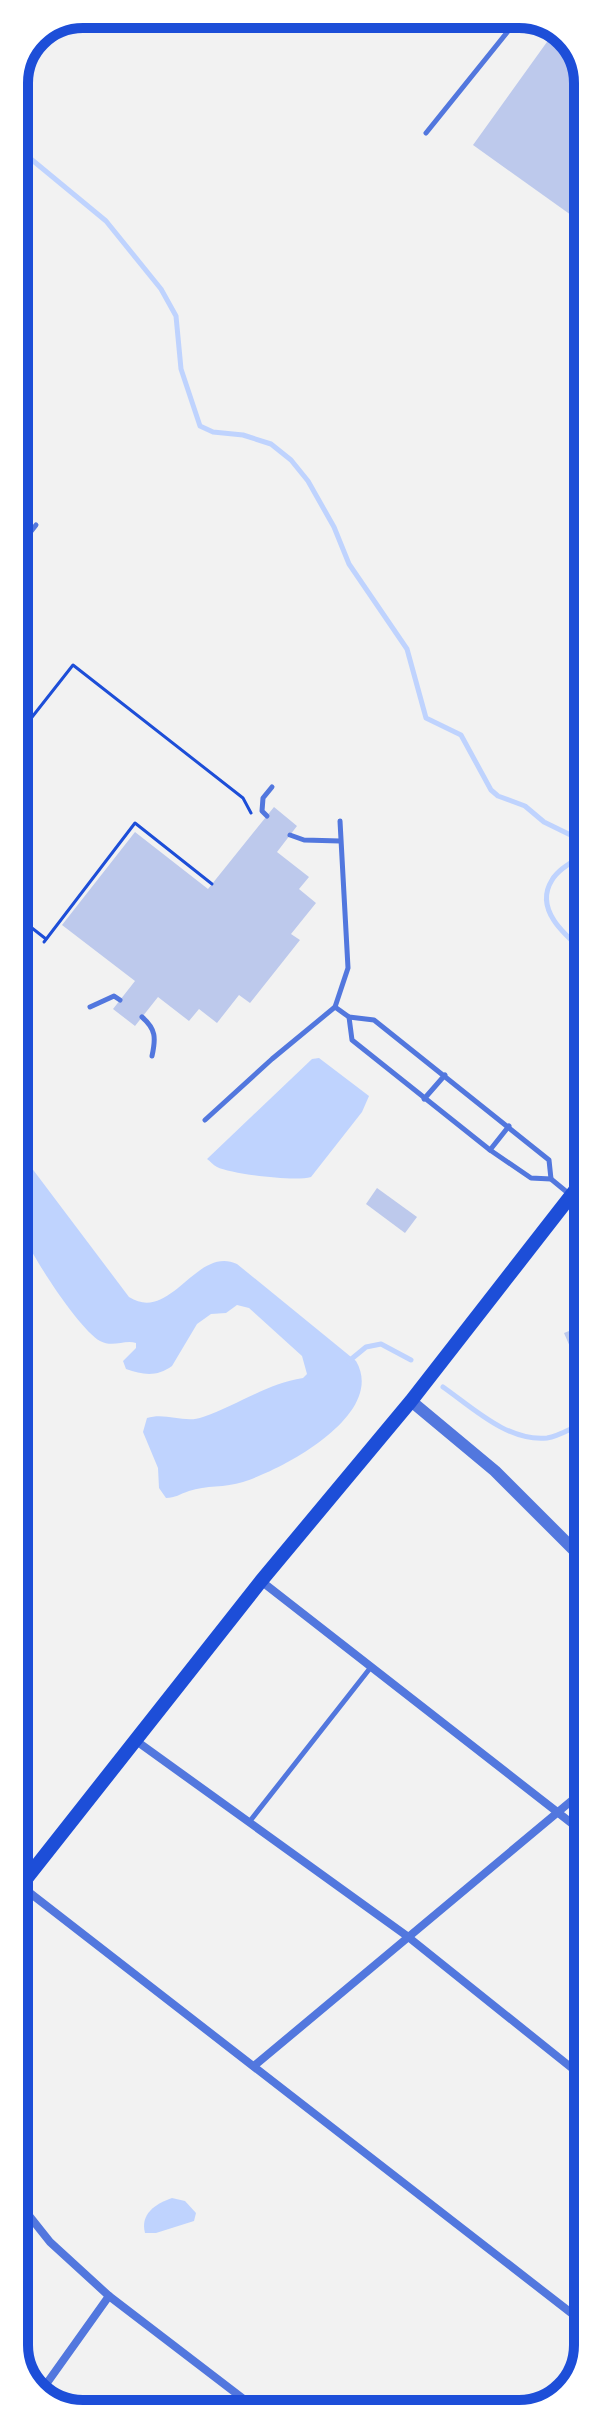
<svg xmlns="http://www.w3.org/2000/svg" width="602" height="2428" viewBox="0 0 602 2428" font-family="'DejaVu Sans',sans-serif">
  <rect width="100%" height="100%" fill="#f2f2f2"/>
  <g fill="#bfd3fe">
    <path d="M319 1058 369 1096 362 1112 311 1177C295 1182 231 1174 217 1167 213 1165 210 1161 207 1159L312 1059Z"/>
    <path d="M24 1167H31L129 1297C171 1324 196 1245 237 1264L356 1361C387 1414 284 1469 243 1482 225 1488 206 1485 189 1491 180 1494 175 1498 166 1498L159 1488 158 1468 143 1432 147 1418C166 1412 185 1424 203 1417 238 1405 266 1384 303 1378L307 1374 302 1356 249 1308 237 1305 226 1313 211 1314 197 1324 172 1366C157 1377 143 1375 126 1369L123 1361 136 1348V1343C125 1339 113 1348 100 1341 78 1329 19 1239 15 1213 13 1200 15 1184 15 1170Z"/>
    <path d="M172 2198 185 2201 196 2213 194 2221 156 2233H145C140 2214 155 2204 172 2198Z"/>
  </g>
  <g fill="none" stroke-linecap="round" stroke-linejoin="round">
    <g stroke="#bfd3fe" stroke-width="5">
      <polyline points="14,145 106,221 161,289 176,316 181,369 200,426 213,432 243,435 271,444 291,460 308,481 334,527 349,564 407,649 426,718 461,735 491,790 498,796 525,806 544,822 587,843"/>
      <path d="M587 852C576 860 559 868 552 880 533 910 567 937 587 954"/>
      <path d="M15 1096C40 1115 26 1148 18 1172"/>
      <polyline points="349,1361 366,1347 381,1344 411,1360"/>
      <path d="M443 1387C473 1408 508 1442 547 1438 561 1436 574 1426 587 1422"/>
    </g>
  </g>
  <g fill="#bdc9ec">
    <polygon points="557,28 568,34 587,70 587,125 583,129 587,132 585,225 473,145"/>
    <polygon points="274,807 297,826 277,852 309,877 299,889 316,903 291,934 300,940 250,1003 239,995 217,1023 199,1009 189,1021 158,997 135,1026 113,1009 135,981 62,925 135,832 208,889"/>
    <polygon points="377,1188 417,1217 405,1233 366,1204"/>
    <polygon points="587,1315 587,1345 585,1346 587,1359 577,1363 564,1333 579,1327 576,1320"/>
  </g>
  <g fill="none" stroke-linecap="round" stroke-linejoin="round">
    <g stroke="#1d4ed8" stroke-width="3">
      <polyline points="14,740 73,665 243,798 251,813"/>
      <polyline points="14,914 46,939"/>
      <polyline points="44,942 135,823 212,884"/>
    </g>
    <g stroke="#5277de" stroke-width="5">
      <polyline points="426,133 521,15"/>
      <polyline points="14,553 36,525"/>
      <polyline points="267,816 262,811 263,798 272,787"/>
      <polyline points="290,835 304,840 340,841"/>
      <polyline points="90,1007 114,996 120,1000"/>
      <polyline points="335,1007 349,1017 374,1020 549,1160 551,1179"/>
      <path d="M142 1017C156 1029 156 1038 152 1056"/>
      <polyline points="349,1017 352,1040 490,1150 531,1178 551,1179 568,1193"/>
      <polyline points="424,1099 445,1075"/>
      <polyline points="205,1120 272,1059 335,1007 348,968 340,821"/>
      <polyline points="490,1150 509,1126"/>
      <polyline points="250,1821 371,1667"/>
    </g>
    <g stroke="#5277de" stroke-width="8">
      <polyline points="261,1581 588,1836"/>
      <polyline points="135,1740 407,1936 588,2081"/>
      <polyline points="21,1886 588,2326"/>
      <polyline points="254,2066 588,1787"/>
      <polyline points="15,2198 50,2242 109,2296 262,2413"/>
      <polyline points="37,2397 109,2296"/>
    </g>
    <polyline stroke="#5277de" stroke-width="12" points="411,1401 495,1471 588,1564"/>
    <polyline stroke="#1d4ed8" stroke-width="14" points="15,1893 261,1581 411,1401 587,1175"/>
  </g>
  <path d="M0 0H602V2428H0ZM83 28H519A55 55 0 0 1 574 83V2345A55 55 0 0 1 519 2400H83A55 55 0 0 1 28 2345V83A55 55 0 0 1 83 28Z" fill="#fff" fill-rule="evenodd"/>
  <path fill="none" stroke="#1d4ed8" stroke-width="10" d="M83 28H519A55 55 0 0 1 574 83V2345A55 55 0 0 1 519 2400H83A55 55 0 0 1 28 2345V83A55 55 0 0 1 83 28Z"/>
</svg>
